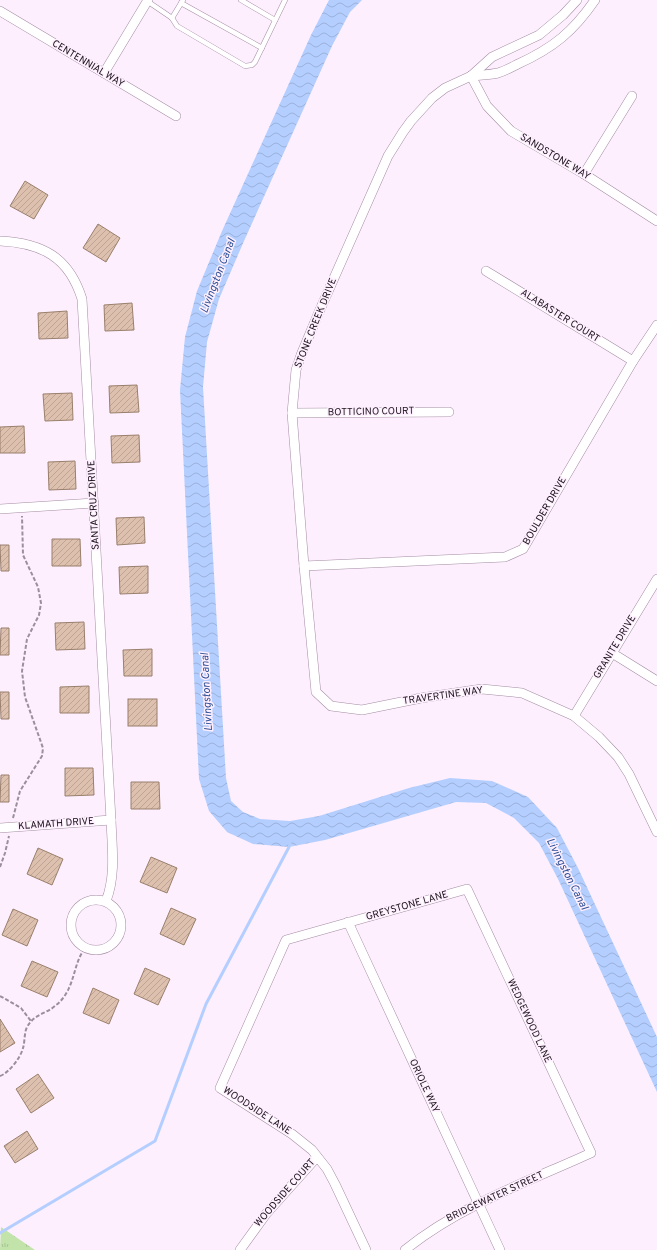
<svg xmlns="http://www.w3.org/2000/svg" width="657" height="1250" viewBox="0 0 657 1250" font-family="Overpass,sans-serif">
  <defs>
    <pattern id="park-tufts" width="24" height="20" patternUnits="userSpaceOnUse"><rect width="24" height="20" fill="#c2e4aa"/><path d="M3 7l-1-3M5 7V3M7 7l1-3M15 17l-1-3M17 17v-4M19 17l1-3" fill="none" stroke="#a6c392"/></pattern>
    <pattern id="water-waves" width="16" height="10" patternUnits="userSpaceOnUse"><rect width="16" height="10" fill="#b4cfff"/><path d="M0 5q4-4 8 0t8 0" fill="none" stroke="#9ab1da"/></pattern>
    <pattern id="building-hatch" width="6" height="6" patternUnits="userSpaceOnUse"><rect width="6" height="6" fill="#ddc0ad"/><path d="M-1 1l2-2M0 6l6-6M5 7l2-2" fill="none" stroke="#bda494"/></pattern>
  </defs>
  <rect width="100%" height="100%" fill="#feeffe"/>
  <polygon fill="url(#park-tufts)" points="1,1227 35,1250 0,1250"/>
  <polygon fill="url(#water-waves)" points="329,0 362,0 350,12 332,46 244,241 219,299 207,342 203,387 226,778 231,801 243,812 260,819 290,821 319,816 409,788 450,778 492,781 528,797 557,828 578,868 657,1037 657,1092 558,879 539,843 514,818 486,803 456,802 325,840 289,847 253,844 227,832 209,811 199,779 180,390 185,337 197,291 222,231 311,35"/>
  <g fill="none" stroke-linecap="round" stroke-linejoin="round">
    <polyline stroke="#b4cfff" stroke-width="3" points="0,1233 155,1141 206,1004 289,847 290,843"/>
  </g>
  <g fill="url(#building-hatch)" stroke="#997f6c">
    <polygon points="25,181 48,195 34,219 10,206"/>
    <polygon points="98,224 120,238 106,262 83,248"/>
    <polygon points="132,303 134,330 105,331 104,305"/>
    <polygon points="67,311 68,338 39,339 38,313"/>
    <polygon points="137,385 139,412 110,413 109,386"/>
    <polygon points="72,393 73,420 45,421 43,394"/>
    <polygon points="24,426 25,453 0,453 0,427"/>
    <polygon points="139,435 140,462 112,463 111,436"/>
    <polygon points="75,461 76,489 49,490 48,462"/>
    <polygon points="144,517 145,543 117,545 116,518"/>
    <polygon points="52,539 80,539 81,566 52,566"/>
    <polygon points="0,545 9,545 9,571 1,571"/>
    <polygon points="148,566 148,593 120,594 119,567"/>
    <polygon points="84,622 85,649 56,650 55,623"/>
    <polygon points="1,628 9,628 9,655 0,655"/>
    <polygon points="152,649 152,676 124,676 123,650"/>
    <polygon points="89,686 89,713 60,713 60,687"/>
    <polygon points="0,692 9,692 9,719 1,719"/>
    <rect x="128" y="699" width="29" height="27"/>
    <polygon points="65,768 93,768 94,795 65,796"/>
    <polygon points="1,775 9,775 9,802 0,802"/>
    <polygon points="131,782 159,782 160,809 131,809"/>
    <polygon points="38,848 63,859 52,885 27,874"/>
    <polygon points="151,857 177,868 167,893 140,882"/>
    <polygon points="171,908 196,919 184,945 160,934"/>
    <polygon points="13,909 38,920 27,946 2,935"/>
    <polygon points="32,961 58,972 47,997 21,986"/>
    <polygon points="145,968 170,979 158,1005 134,994"/>
    <polygon points="93,988 119,1000 109,1024 83,1013"/>
    <polygon points="0,1019 15,1043 0,1052"/>
    <polygon points="38,1074 54,1098 31,1113 16,1089"/>
    <polygon points="27,1131 38,1149 15,1163 4,1146"/>
  </g>
  <g fill="none" stroke-linecap="round" stroke-linejoin="round">
    <g stroke="#a48da4" stroke-width="5.5">
      <g id="lane">
        <polyline points="241,0 275,20"/>
        <polyline points="147,1 172,18 177,26 245,66 252,65 255,62 285,0"/>
        <polyline points="181,3 262,48"/>
        <polyline points="172,18 183,0"/>
      </g>
    </g>
    <g stroke="#a48da4" stroke-width="10">
      <g id="street">
        <polyline points="577,0 563,15 539,35 492,57 471,76 445,88 432,98 411,121 403,132 388,156 319,312 301,355 296,370 292,413 304,566 316,692 331,706 362,710 421,698 482,689 522,693 574,716 599,737 618,757 629,774 657,832"/>
        <polyline points="0,11 176,116"/>
        <polyline points="104,73 148,0"/>
        <polyline points="471,76 487,106 511,131 584,174 657,221"/>
        <path d="M471 76C479 75 489 75 498 73 505 71 512 67 518 64 553 48 573 32 595 0"/>
        <polyline points="584,174 632,96"/>
        <path d="M0 241C42 243 69 257 82 299L111 820C112 847 116 876 106 901"/>
        <polyline points="486,271 633,361"/>
        <polyline points="292,413 449,412"/>
        <polyline points="0,509 94,503"/>
        <polyline points="304,566 505,557 523,549 633,361 657,325"/>
        <polyline points="612,653 657,681"/>
        <polyline points="574,716 657,579"/>
        <polyline points="0,828 111,820"/>
        <circle cx="96" cy="925" r="25"/>
        <polyline points="348,922 500,1250"/>
        <polyline points="240,1250 266,1214 317,1157"/>
        <path d="M366 1250 335 1184 327 1169 312 1150 292 1134 220 1088 286 940 467 889 591 1153C527 1182 459 1206 405 1250"/>
      </g>
    </g>
    <g stroke="#9c8f9c" stroke-width="2" stroke-dasharray="4 2" stroke-linecap="butt">
      <polyline points="13,818 20,791 42,756 43,748 25,697 22,671 27,639 39,615 41,603 38,587 23,555 22,516"/>
      <polyline points="0,867 5,853 9,836"/>
      <polyline points="0,996 21,1008 31,1021"/>
      <path d="M0 1076C9 1073 21 1057 23 1048 25 1042 24 1033 27 1027 35 1013 47 1014 56 1005 61 1002 67 993 69 988 75 975 76 960 85 948"/>
    </g>
    <use href="#lane" stroke="#fff" stroke-width="4.5"/>
    <use href="#street" stroke="#fff" stroke-width="9"/>
  </g>
  <g text-anchor="middle" dominant-baseline="central" stroke-width="3" stroke-linejoin="round" paint-order="stroke">
    <g font-size="10" fill="#1a111a" stroke="#feeffe">
      <text transform="translate(88 64) rotate(31)">CENTENNIAL WAY</text>
      <text transform="translate(555 157) rotate(31)">SANDSTONE WAY</text>
      <text transform="translate(560 316) rotate(32)">ALABASTER COURT</text>
      <text transform="translate(316 323) rotate(-68)">STONE CREEK DRIVE</text>
      <text transform="translate(371 412) rotate(-1)">BOTTICINO COURT</text>
      <text transform="translate(94 505) rotate(-93)">SANTA CRUZ DRIVE</text>
      <text transform="translate(545 511) rotate(-60)">BOULDER DRIVE</text>
      <text transform="translate(615 647) rotate(-59)">GRANITE DRIVE</text>
      <text transform="translate(443 696) rotate(-8)">TRAVERTINE WAY</text>
      <text transform="translate(56 824) rotate(-4)">KLAMATH DRIVE</text>
      <text transform="translate(407 906) rotate(-16)">GREYSTONE LANE</text>
      <text transform="translate(529 1021) rotate(65)">WEDGEWOOD LANE</text>
      <text transform="translate(424 1086) rotate(65)">ORIOLE WAY</text>
      <text transform="translate(257 1111) rotate(33)">WOODSIDE LANE</text>
      <text transform="translate(285 1193) rotate(-49)">WOODSIDE COURT</text>
      <text transform="translate(495 1197) rotate(-25)">BRIDGEWATER STREET</text>
    </g>
    <g font-size="11" font-style="italic" fill="#2c4f95" stroke="#feeffe">
      <text transform="translate(218 276) rotate(-69)">Livingston Canal</text>
      <text transform="translate(207 692) rotate(-93)">Livingston Canal</text>
      <text transform="translate(567 874) rotate(63)">Livingston Canal</text>
    </g>
  </g>
</svg>
